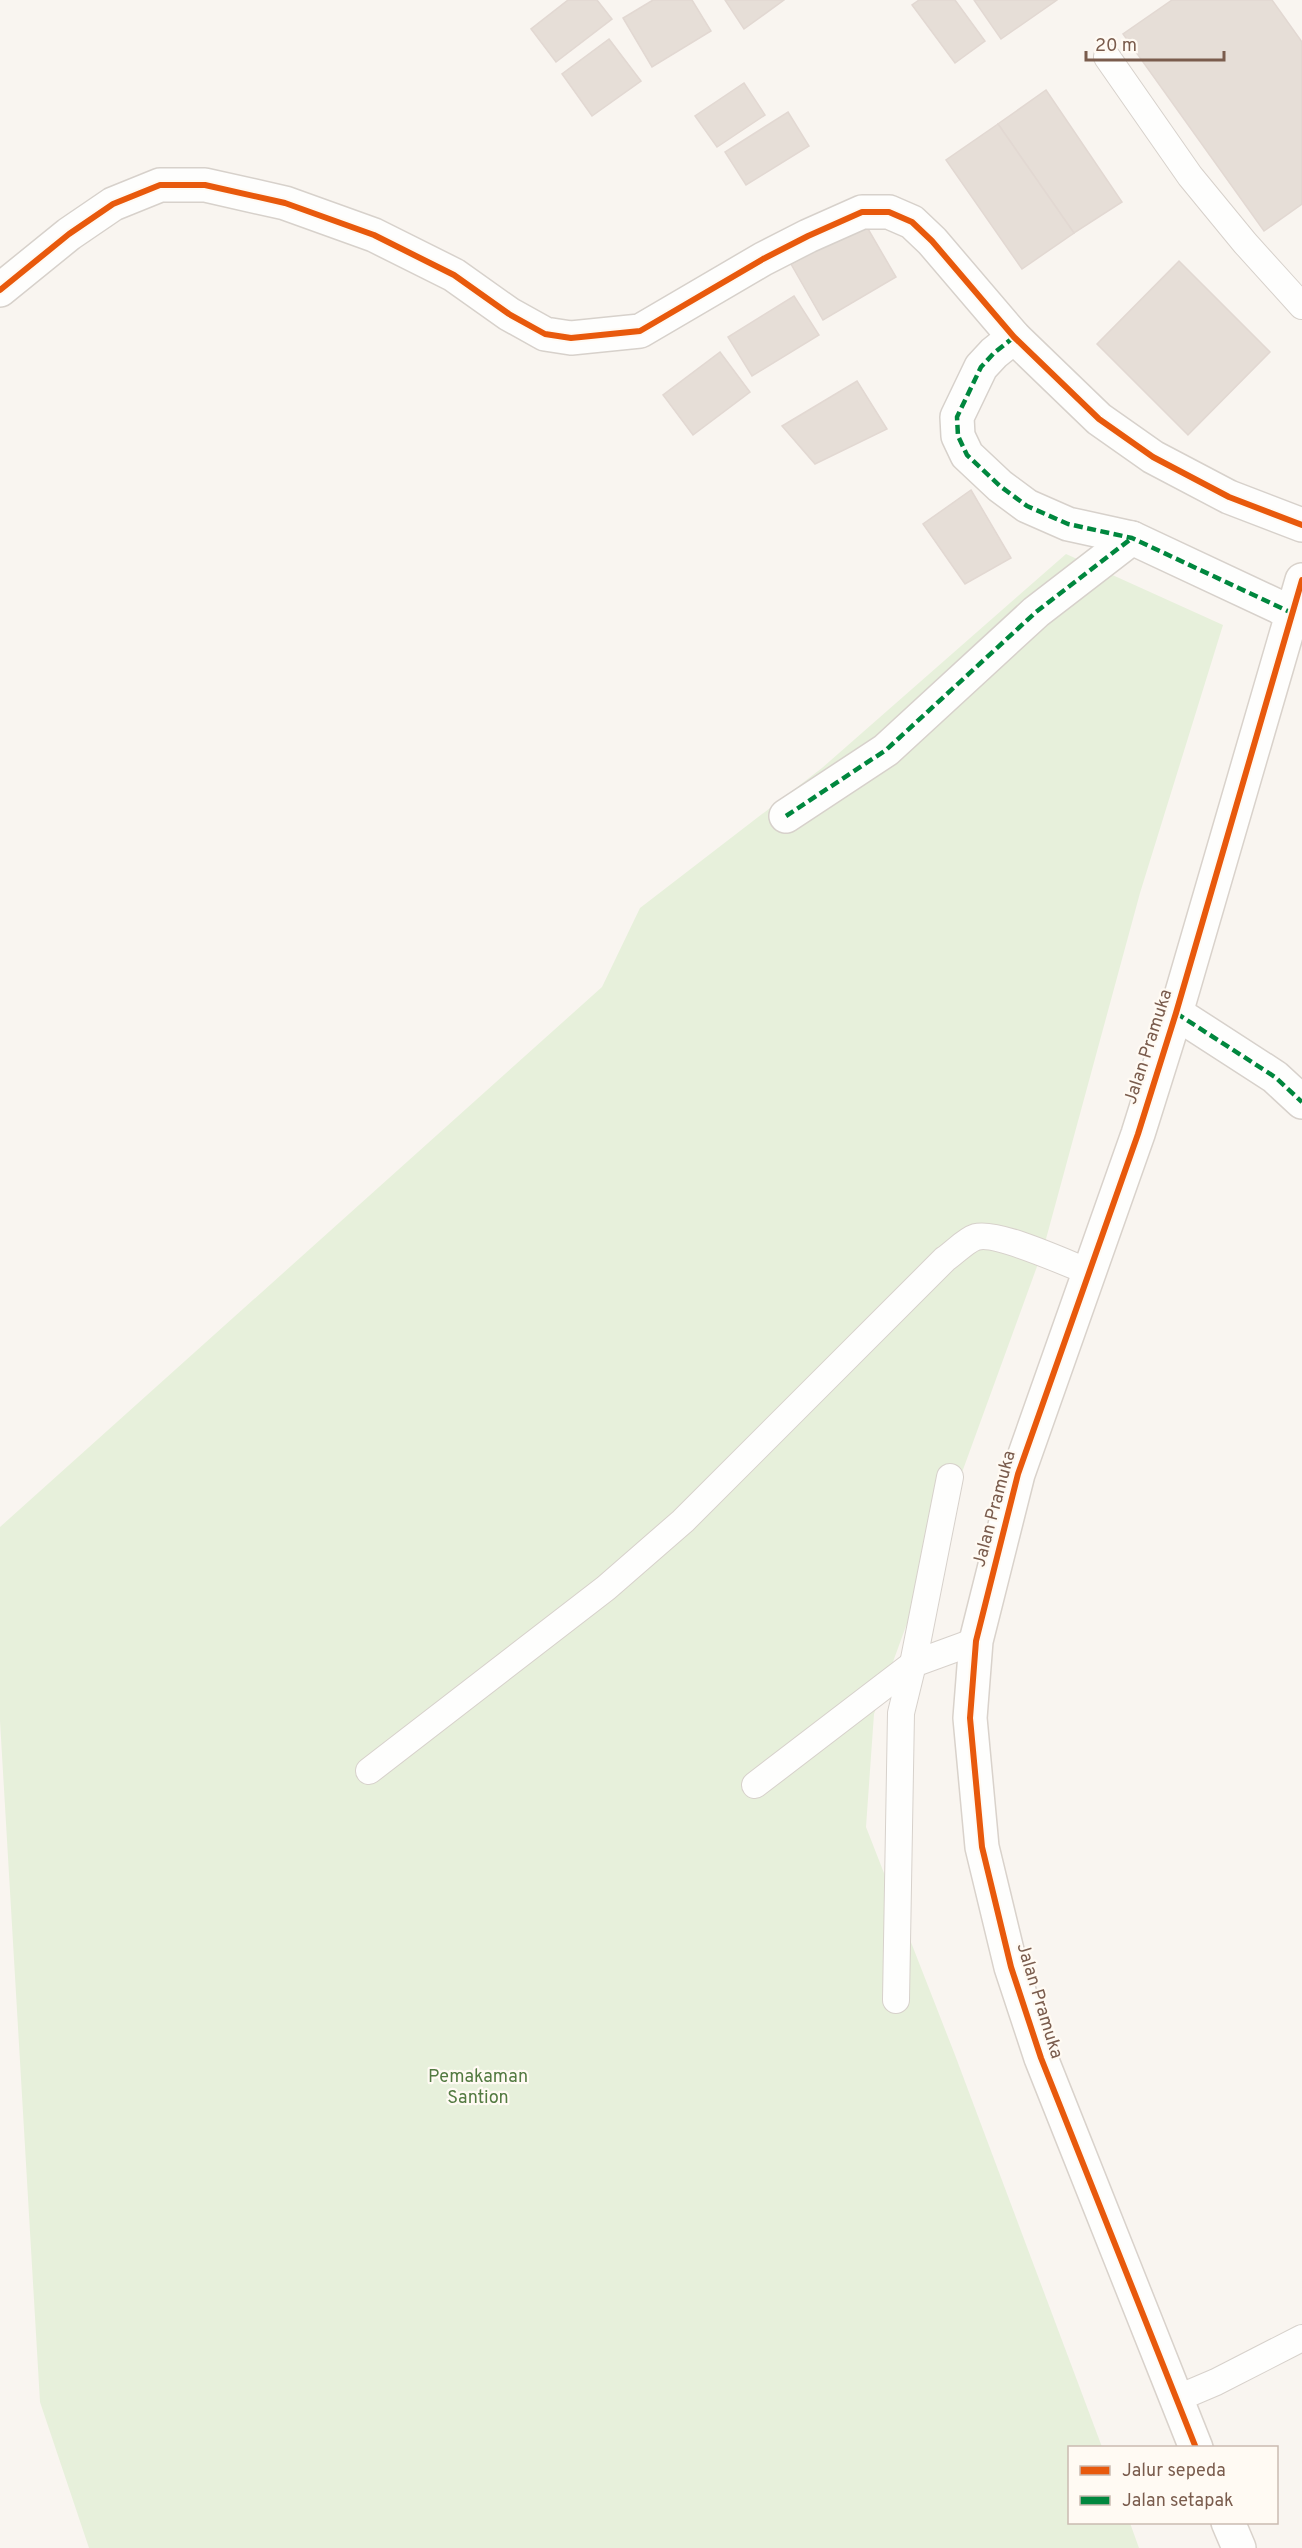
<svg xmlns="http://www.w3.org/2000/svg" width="1302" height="2548" viewBox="0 0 1302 2548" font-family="Overpass,sans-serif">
  <rect width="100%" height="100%" fill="#f9f5f0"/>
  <polygon fill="#e7f0db" points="1066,554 1223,625 1140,893 1043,1250 874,1714 866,1827 955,2055 1102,2447 1070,2448 1070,2522 1130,2523 1139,2548 89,2548 40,2402 0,1721 0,1527 602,987 640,908 822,768"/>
  <g fill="#e6ded7" stroke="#e2d8d2" stroke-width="1.5">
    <polygon points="568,0 597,0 612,19 556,62 531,29"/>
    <polygon points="653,0 692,0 711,31 652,67 623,18"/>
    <polygon points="725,0 784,0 744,29"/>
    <polygon points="919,0 955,0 985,41 955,63 912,5"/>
    <polygon points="974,0 1057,0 1001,39"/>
    <polygon points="1172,0 1272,0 1302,42 1302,204 1264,231 1123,34"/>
    <polygon points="609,39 641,81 592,116 562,74"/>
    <polygon points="744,83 765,115 717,147 695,116"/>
    <polygon points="1046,90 1122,202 1074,233 998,124"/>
    <polygon points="788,112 809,146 746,185 725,152"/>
    <polygon points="998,124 1074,233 1022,269 946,160"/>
    <polygon points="864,222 896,277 823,320 791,264"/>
    <polygon points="1179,261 1270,352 1188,435 1097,344"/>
    <polygon points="794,296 819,335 752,376 728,337"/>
    <polygon points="720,352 750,392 693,435 663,395"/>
    <polygon points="857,381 887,429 815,464 782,426"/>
    <polygon points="971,490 1011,558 965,584 923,524"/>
  </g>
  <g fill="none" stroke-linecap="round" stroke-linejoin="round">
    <g stroke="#d7d1cb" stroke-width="28">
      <g id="lane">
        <polyline points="1107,57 1190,176 1245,243 1302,306"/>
        <path d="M369 1771 606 1588 683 1521 945 1259C954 1253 966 1240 976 1237 997 1231 1066 1263 1089 1272"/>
        <polyline points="755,1785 913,1664 976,1641"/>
        <polyline points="896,2000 901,1713 913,1664 950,1477"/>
        <polyline points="1176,2399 1216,2382 1302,2338"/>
      </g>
    </g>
    <g stroke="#d7d1cb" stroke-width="36">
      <g id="street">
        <polyline points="0,290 69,234 113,204 160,185 205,185 285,203 374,235 454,275 509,314 545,334 571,338 640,331 763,259 808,236 862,212 889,212 912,222 932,241 1014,337 1099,419 1153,457 1229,497 1302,525"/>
        <polyline points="1014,337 994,353 981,367 957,417 958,436 967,455 1000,486 1027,506 1068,524 1132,538 1292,613"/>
        <polyline points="786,816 886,750 1036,612 1132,538"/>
        <polyline points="1176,1013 1275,1077 1302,1102"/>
      </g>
    </g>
    <g stroke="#d9d2cb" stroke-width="36">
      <g id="secondary">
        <polyline points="1196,2448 1041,2058 1011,1967 982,1847 970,1718 976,1641 1018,1474 1138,1134 1176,1013 1302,580"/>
        <polyline points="1228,2522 1239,2548"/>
      </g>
    </g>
    <use href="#lane" stroke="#fefefd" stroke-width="26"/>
    <use href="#street" stroke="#fefefd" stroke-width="33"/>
    <use href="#secondary" stroke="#fefefd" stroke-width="33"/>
    <g stroke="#00873e" stroke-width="4.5" stroke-dasharray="9 4.5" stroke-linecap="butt">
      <polyline points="1014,337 994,353 981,367 957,417 958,436 967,455 1000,486 1027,506 1068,524 1132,538 1292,613"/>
      <polyline points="786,816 886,750 1036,612 1132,538"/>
      <polyline points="1176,1013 1275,1077 1302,1102"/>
    </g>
    <g stroke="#fffaf3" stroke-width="10">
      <g id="cycleway">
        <polyline points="0,290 69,234 113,204 160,185 205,185 285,203 374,235 454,275 509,314 545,334 571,338 640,331 763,259 808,236 862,212 889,212 912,222 932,241 1014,337 1099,419 1153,457 1229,497 1302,525"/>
        <polyline points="1196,2448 1041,2058 1011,1967 982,1847 970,1718 976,1641 1018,1474 1138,1134 1176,1013 1302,580"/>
      </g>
    </g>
    <use href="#cycleway" stroke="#e8590c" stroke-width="6"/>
  </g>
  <g text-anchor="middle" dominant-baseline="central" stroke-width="4.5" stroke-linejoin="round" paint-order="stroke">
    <g font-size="18" fill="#7a5c4d" stroke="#fffaf3">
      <text transform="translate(1149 1047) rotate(-72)">Jalan Pramuka</text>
      <text transform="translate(995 1509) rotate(-75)">Jalan Pramuka</text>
      <text transform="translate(1039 2001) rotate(73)">Jalan Pramuka</text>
    </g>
    <g font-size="18" fill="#537a41" stroke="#fffaf3">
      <text x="478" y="2077">Pemakaman<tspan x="478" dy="21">Santion</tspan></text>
    </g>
  </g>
  <rect x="1068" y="2446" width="210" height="78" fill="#fffaf3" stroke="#cabbb1" stroke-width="1.5"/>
  <rect x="1080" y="2466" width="30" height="9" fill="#e8590c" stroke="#cabbb1" stroke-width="1.5"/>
  <text x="1122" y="2476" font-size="18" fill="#7a5c4d">Jalur sepeda</text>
  <rect x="1080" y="2496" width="30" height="9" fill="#00873e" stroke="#cabbb1" stroke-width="1.5"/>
  <text x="1122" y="2506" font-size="18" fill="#7a5c4d">Jalan setapak</text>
  <path d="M1086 51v9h138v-9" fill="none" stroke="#7a5c4d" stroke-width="3"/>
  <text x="1095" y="51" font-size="18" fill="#7a5c4d" stroke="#fffaf3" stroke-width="4.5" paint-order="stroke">20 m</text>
</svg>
